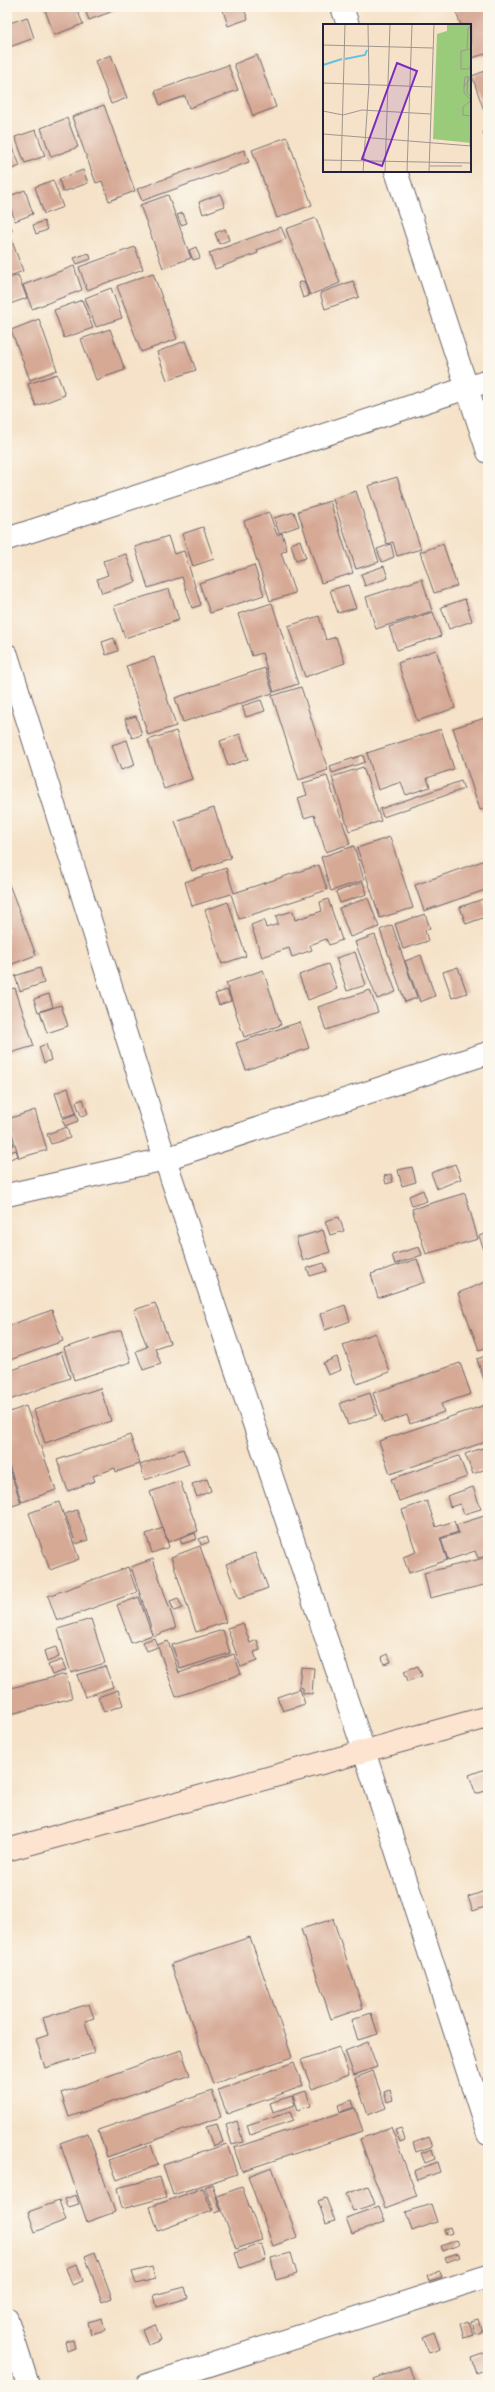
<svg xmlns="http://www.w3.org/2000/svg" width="495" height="2392" viewBox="0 0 495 2392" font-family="Kalam,sans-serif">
  <rect width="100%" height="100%" fill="#fbf7ec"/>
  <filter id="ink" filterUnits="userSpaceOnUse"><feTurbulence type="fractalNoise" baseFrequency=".025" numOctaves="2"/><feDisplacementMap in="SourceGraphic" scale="8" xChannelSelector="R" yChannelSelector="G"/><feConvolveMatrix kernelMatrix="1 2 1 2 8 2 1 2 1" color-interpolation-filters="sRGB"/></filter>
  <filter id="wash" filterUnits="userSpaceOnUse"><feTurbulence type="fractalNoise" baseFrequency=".012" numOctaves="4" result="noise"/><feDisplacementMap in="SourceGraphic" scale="16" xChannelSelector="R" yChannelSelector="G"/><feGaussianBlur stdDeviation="0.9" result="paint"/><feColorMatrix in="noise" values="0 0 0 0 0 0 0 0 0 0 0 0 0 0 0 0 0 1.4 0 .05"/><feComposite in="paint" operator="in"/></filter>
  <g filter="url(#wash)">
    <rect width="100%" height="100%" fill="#f5e2c8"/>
    <g id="blocks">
      <g fill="#d6a995">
        <polygon points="44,7 76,7 83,24 54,35"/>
        <polygon points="84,7 124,7 89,20"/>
        <polygon points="222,7 243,7 248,19 228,26"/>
        <polygon points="454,7 488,7 488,53 472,58 470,52 470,25 461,25"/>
        <polygon points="27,17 34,38 7,48 7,24"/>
        <polygon points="111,55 127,98 111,104 95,61"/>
        <polygon points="257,55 276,107 253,116 234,64"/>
        <polygon points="228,65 238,90 189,108 185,96 160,105 155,91"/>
        <polygon points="488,70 488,122 472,76"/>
        <polygon points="104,105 135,191 109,201 102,181 96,183 72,117"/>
        <polygon points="67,118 78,147 51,157 41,128"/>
        <polygon points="36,130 45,156 25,163 15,137"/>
        <polygon points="488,131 488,146 483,132"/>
        <polygon points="287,137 312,205 277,218 252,150"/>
        <polygon points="10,139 20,166 7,171 7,140"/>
        <polygon points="244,150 249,162 142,201 137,189"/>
        <polygon points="83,170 88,183 63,192 59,179"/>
        <polygon points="53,180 63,207 44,214 35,187"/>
        <polygon points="25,190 33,214 15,221 7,197"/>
        <polygon points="220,194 225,206 203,214 199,202"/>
        <polygon points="168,195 191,258 163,268 140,205"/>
        <polygon points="183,213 187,223 181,225 177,215"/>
        <polygon points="7,216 12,231 7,233"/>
        <polygon points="316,218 340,283 310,295 286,229"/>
        <polygon points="44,221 47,230 36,234 33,225"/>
        <polygon points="281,227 286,239 257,250 258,253 215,269 209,253"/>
        <polygon points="225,229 229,240 219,244 215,233"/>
        <polygon points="9,233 23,271 7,277 7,234"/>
        <polygon points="135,247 143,269 87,290 79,267"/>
        <polygon points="196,247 200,258 193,260 189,250"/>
        <polygon points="89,253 91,259 77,264 74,258"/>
        <polygon points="74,266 82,290 32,309 23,285"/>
        <polygon points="153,273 177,339 141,352 117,286"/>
        <polygon points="18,275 27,298 7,305 7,279"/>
        <polygon points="304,281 309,296 303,298 298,283"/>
        <polygon points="353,281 359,297 325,309 320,293"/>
        <polygon points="111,288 122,318 96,327 85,298"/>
        <polygon points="82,300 93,328 64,338 54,310"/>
        <polygon points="39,319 57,370 30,380 11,330"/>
        <polygon points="110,329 125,370 96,380 81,339"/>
        <polygon points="185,341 196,370 167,380 157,352"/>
        <polygon points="57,374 65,395 36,406 28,384"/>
        <polygon points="397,477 421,549 397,556 393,542 387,544 368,486"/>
        <polygon points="356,491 379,562 356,569 333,499"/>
        <polygon points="330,501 353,573 321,583 298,511"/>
        <polygon points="269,512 277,535 282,533 287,550 281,553 295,593 270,601 244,521"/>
        <polygon points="294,512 299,526 279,533 274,518"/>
        <polygon points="203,527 214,559 193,566 182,534"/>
        <polygon points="168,536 174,554 184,551 201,605 192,608 182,577 148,588 135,547"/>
        <polygon points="300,540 306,558 296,561 291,544"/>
        <polygon points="391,544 394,557 382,562 377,549"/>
        <polygon points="443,544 457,586 434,593 420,552"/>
        <polygon points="126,554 136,582 102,593 97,579 108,575 103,561"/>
        <polygon points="254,565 264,595 210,613 199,583"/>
        <polygon points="384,566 388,578 365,586 361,574"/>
        <polygon points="422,579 432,611 376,629 366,597"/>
        <polygon points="348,585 356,608 338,613 330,590"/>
        <polygon points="169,589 179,620 125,638 114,606"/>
        <polygon points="465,599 472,621 449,629 441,607"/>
        <polygon points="272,603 298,684 274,692 262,653 252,656 238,614"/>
        <polygon points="433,612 441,636 397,650 389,627"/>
        <polygon points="319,616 326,640 336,637 345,663 305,677 288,626"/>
        <polygon points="114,638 118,651 106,655 102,642"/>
        <polygon points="436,650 455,708 417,721 398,663"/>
        <polygon points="154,657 176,726 148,735 126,666"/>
        <polygon points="265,668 273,693 183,722 175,698"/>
        <polygon points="301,687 328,770 299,780 272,696"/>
        <polygon points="261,700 265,711 246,717 242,706"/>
        <polygon points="136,716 142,735 132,738 125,719"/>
        <polygon points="485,718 488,728 488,807 480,810 453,728"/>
        <polygon points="441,729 454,769 427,778 430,787 406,795 401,782 378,790 367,753"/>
        <polygon points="176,731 192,779 164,789 148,740"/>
        <polygon points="240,734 248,759 228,766 220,741"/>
        <polygon points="127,740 135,765 121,770 112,745"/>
        <polygon points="363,755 365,762 332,773 330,766"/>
        <polygon points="363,767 381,821 349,831 332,777"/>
        <polygon points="327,776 350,844 326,852 314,815 304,818 298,798 307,795 303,783"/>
        <polygon points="461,781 464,789 383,817 380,809"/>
        <polygon points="214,808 231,858 192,871 175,821"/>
        <polygon points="390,837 413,908 380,918 357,848"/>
        <polygon points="354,846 364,880 331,891 321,857"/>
        <polygon points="488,859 488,889 424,911 415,885"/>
        <polygon points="319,865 327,890 239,919 231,894 192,906 185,882 226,868 234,893"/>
        <polygon points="7,879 36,955 7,966"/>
        <polygon points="363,882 367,894 340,903 336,892"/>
        <polygon points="368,898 379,927 350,937 339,908"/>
        <polygon points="328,899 342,940 329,945 326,939 310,945 312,950 292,957 289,948 262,957 251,925 264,920 266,928 278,924 276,916 293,911 295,920 322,911 320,902"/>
        <polygon points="483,899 488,916 466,924 460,907"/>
        <polygon points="228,902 246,956 222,964 205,910"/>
        <polygon points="425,914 430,928 425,930 428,941 403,949 395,924"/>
        <polygon points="392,925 417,998 405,1002 380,930"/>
        <polygon points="375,935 396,992 377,999 355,942"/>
        <polygon points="355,952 366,985 347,991 336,958"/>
        <polygon points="421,955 435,996 420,1002 405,961"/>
        <polygon points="328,964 337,989 308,1000 299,975"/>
        <polygon points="458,967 467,993 452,998 443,972"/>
        <polygon points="40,968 44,983 20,991 15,976"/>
        <polygon points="263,970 281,1025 244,1037 226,983"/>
        <polygon points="15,988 34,1046 7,1054 7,990"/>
        <polygon points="227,990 231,1001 219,1005 215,994"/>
        <polygon points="370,990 378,1012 326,1030 318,1007"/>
        <polygon points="49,994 53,1007 38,1012 34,999"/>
        <polygon points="61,1005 68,1026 47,1033 40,1012"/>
        <polygon points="300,1022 309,1048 246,1070 236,1043"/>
        <polygon points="46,1044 51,1060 44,1063 39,1047"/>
        <polygon points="68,1088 76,1113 63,1117 55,1093"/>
        <polygon points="83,1099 88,1114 81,1116 76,1102"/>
        <polygon points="35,1110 47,1150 19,1158 8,1119"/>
        <polygon points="76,1114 78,1121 65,1126 62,1119"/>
        <polygon points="67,1127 70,1138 51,1144 47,1134"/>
        <polygon points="12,1140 14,1145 7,1147 7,1142"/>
        <polygon points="16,1150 18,1156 7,1160 7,1153"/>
        <polygon points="455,1164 461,1179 437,1189 431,1173"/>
        <polygon points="412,1167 416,1182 402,1186 398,1170"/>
        <polygon points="391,1174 393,1182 386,1184 384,1176"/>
        <polygon points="423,1190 427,1201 412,1206 409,1196"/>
        <polygon points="465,1193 478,1239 426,1254 412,1209"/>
        <polygon points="339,1217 344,1231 330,1235 325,1221"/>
        <polygon points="323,1230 330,1252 303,1261 296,1238"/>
        <polygon points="488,1233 488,1261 479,1236"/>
        <polygon points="419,1247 422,1255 395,1264 392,1255"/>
        <polygon points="417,1259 425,1282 378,1298 371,1274"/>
        <polygon points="324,1263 327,1271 310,1276 307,1268"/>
        <polygon points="488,1281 488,1347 479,1350 458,1293"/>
        <polygon points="155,1303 170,1343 155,1348 161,1364 143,1370 136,1351 147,1347 134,1310"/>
        <polygon points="345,1305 350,1321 325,1330 320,1314"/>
        <polygon points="52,1310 63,1341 7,1361 7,1326"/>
        <polygon points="121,1330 131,1362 74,1380 64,1348"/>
        <polygon points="375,1333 390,1372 357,1384 343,1345"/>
        <polygon points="61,1352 70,1378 7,1401 7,1372"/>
        <polygon points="488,1355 488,1382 485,1383 477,1359"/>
        <polygon points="337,1357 341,1370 328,1375 323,1363"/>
        <polygon points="460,1363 471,1394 441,1404 444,1412 410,1424 407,1415 384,1423 373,1393"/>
        <polygon points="100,1388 111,1421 45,1443 34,1410"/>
        <polygon points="370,1393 377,1415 348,1425 340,1403"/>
        <polygon points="488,1404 488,1441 390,1474 379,1441"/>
        <polygon points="26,1406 56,1490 22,1502 7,1460 7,1413"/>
        <polygon points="130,1435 140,1464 116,1472 115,1468 93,1476 95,1481 68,1491 57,1460"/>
        <polygon points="488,1446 488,1468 473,1474 465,1454"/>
        <polygon points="183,1449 189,1464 145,1480 140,1465"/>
        <polygon points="459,1456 467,1477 399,1501 391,1479"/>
        <polygon points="7,1463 21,1503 7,1508"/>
        <polygon points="207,1479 211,1491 197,1497 192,1484"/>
        <polygon points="180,1481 198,1531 168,1542 150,1492"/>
        <polygon points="473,1487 481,1509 464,1514 460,1504 450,1507 447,1496"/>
        <polygon points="427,1501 436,1527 454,1521 458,1532 440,1538 447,1560 409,1573 403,1557 416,1552 402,1510"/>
        <polygon points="59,1502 79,1559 50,1570 29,1513"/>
        <polygon points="77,1510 88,1540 76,1544 65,1514"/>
        <polygon points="484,1516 488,1527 488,1555 478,1558 475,1551 448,1560 441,1539 459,1533 456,1525"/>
        <polygon points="163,1528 169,1547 152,1553 146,1534"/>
        <polygon points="195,1533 197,1539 182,1544 180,1539"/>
        <polygon points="207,1536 209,1542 201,1545 199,1539"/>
        <polygon points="200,1546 226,1622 196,1632 171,1557"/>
        <polygon points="255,1553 268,1588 239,1599 226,1564"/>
        <polygon points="488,1557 488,1584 430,1598 424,1573"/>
        <polygon points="153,1559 176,1628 154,1636 131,1567"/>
        <polygon points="128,1567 137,1592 57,1621 48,1596"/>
        <polygon points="139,1597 152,1635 131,1643 117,1605"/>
        <polygon points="178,1598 182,1608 174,1611 170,1601"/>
        <polygon points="91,1619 105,1663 71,1673 58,1629"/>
        <polygon points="243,1623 250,1643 257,1640 260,1650 254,1652 257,1661 241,1667 227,1628"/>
        <polygon points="223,1630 230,1653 180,1669 172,1645"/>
        <polygon points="154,1638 157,1645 168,1641 179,1673 234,1654 241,1674 176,1697 158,1647 147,1651 143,1642"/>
        <polygon points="56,1647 59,1657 47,1662 44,1651"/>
        <polygon points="388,1654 391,1662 384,1664 382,1657"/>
        <polygon points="62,1660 66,1670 52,1675 48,1665"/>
        <polygon points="105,1666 113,1687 85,1697 77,1675"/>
        <polygon points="418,1666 422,1676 408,1681 404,1671"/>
        <polygon points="301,1667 314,1668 312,1694 303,1693 303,1688 299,1687"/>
        <polygon points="66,1674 72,1698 7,1715 7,1689"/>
        <polygon points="300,1689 305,1704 283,1711 277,1697"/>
        <polygon points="118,1690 123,1705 104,1712 98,1697"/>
        <polygon points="488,1768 488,1790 476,1794 469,1775"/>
        <polygon points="488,1890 488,1906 473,1911 468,1897"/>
        <polygon points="333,1919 363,2008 331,2019 301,1929"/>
        <polygon points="250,1937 292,2057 213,2084 171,1964"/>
        <polygon points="89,2004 94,2018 85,2021 94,2053 45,2068 36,2039 48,2035 43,2018"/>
        <polygon points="371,2013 378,2034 358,2040 351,2020"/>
        <polygon points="368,2042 377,2067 354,2075 345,2051"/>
        <polygon points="339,2047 349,2075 312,2089 301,2060"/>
        <polygon points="181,2050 190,2075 69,2117 61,2093"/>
        <polygon points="294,2062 303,2086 227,2114 218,2090"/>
        <polygon points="373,2071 386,2108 368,2115 355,2078"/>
        <polygon points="390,2090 393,2100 387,2102 384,2092"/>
        <polygon points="212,2091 221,2117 107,2157 98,2130"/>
        <polygon points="306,2091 311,2106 298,2110 293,2095"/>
        <polygon points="292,2096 295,2105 273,2112 270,2103"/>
        <polygon points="352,2100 354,2107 340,2112 338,2105"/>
        <polygon points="355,2108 363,2131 242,2171 234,2148"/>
        <polygon points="290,2111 293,2120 250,2135 247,2125"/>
        <polygon points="237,2121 243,2142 232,2145 226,2125"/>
        <polygon points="217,2124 223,2142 213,2146 206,2127"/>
        <polygon points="391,2127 417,2196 385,2208 360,2139"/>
        <polygon points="401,2128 405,2140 400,2142 395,2130"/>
        <polygon points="88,2133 115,2212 87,2222 60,2143"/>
        <polygon points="429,2137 433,2146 416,2152 413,2143"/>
        <polygon points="227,2144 237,2174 173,2195 163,2165"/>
        <polygon points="151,2145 158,2165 117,2180 109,2160"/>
        <polygon points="432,2149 435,2159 425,2163 421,2153"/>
        <polygon points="437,2162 440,2172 417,2180 414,2171"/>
        <polygon points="272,2167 297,2237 273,2246 248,2176"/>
        <polygon points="160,2177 166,2197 122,2209 117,2188"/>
        <polygon points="212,2184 221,2211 215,2213 205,2187"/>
        <polygon points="368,2186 375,2204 353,2211 346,2194"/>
        <polygon points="242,2187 262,2240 236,2249 217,2196"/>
        <polygon points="203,2188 212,2211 158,2231 150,2207"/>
        <polygon points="76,2195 79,2204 67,2207 64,2199"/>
        <polygon points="326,2198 335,2221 326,2224 318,2201"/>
        <polygon points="59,2201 66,2220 35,2232 28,2212"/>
        <polygon points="431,2204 437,2222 412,2231 406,2212"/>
        <polygon points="379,2206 385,2222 352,2234 346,2218"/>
        <polygon points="450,2227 452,2233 446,2235 444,2229"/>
        <polygon points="457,2240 459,2245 443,2251 441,2246"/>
        <polygon points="261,2244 266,2259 240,2268 235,2253"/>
        <polygon points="95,2252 112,2298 102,2302 85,2256"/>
        <polygon points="291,2253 297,2274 276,2280 271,2258"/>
        <polygon points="458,2253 460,2257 447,2262 445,2257"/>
        <polygon points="77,2264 83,2281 72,2285 66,2268"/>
        <polygon points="152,2267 155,2279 136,2284 132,2272"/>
        <polygon points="440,2271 442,2277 429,2281 427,2275"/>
        <polygon points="185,2287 188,2298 157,2307 154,2295"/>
        <polygon points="102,2318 105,2330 91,2334 88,2322"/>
        <polygon points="478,2319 482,2332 475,2334 471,2321"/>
        <polygon points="468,2321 473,2335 464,2338 460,2324"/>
        <polygon points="155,2324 161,2340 148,2345 142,2329"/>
        <polygon points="434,2332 440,2349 429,2353 422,2337"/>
        <polygon points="73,2340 75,2348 67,2351 65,2342"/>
        <polygon points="488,2352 488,2369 476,2373 471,2358"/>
        <polygon points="409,2366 415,2383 408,2385 376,2385 374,2379"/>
      </g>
    </g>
  </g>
  <g filter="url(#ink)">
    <use href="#blocks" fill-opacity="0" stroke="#6c656c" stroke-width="1"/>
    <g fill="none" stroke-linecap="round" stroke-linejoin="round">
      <g stroke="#6c656c" stroke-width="24">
        <g id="street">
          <polyline points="342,7 348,25"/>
          <polyline points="396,171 488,452"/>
          <polyline points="7,539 488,381"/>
          <polyline points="7,655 165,1159 364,1751 488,2134"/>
          <polyline points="7,1195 165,1159 488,1053"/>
          <polyline points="7,2319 28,2385"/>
          <polyline points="147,2385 488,2276"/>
        </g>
      </g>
      <g stroke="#6c656c" stroke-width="24">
        <polyline id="secondary" points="7,1850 488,1717"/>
      </g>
      <use href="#street" stroke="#fff" stroke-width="22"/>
      <use href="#secondary" stroke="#fde4d0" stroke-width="22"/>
    </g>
  </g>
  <g transform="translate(323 24)">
    <rect width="148" height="148" fill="#f5e2c8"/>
    <path d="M124 0H148V119L110 115 114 10 124 7Z" fill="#99cb7b"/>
    <path fill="none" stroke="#64c2e2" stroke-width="2" d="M22 35 42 31 44 26M0 41 19 35"/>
    <path fill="none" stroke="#a19590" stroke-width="1" d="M0 21 110 24M144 25 145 5 148 1M148 25 138 27V45H146L148 40M145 53 144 69 148 73M0 59 109 63M141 63 148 53H142L141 63V69L147 75M148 76 140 83V91L148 92M0 87 20 91 39 86 108 90M0 110 148 122M147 122 148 98M0 136 148 139M107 142H139M18 148 22 0M40 148 46 60 45 0M62 148 67 0M84 148 89 0M106 148 111 0"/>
    <path fill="#7b2cbf" fill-opacity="0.15" stroke="#7b2cbf" stroke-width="2" d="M74 39 94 47 59 142 39 135Z"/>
    <rect width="148" height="148" fill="none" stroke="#22223b" stroke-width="2"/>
  </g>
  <rect width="495" height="2392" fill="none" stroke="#fbf7ec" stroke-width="24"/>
</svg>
